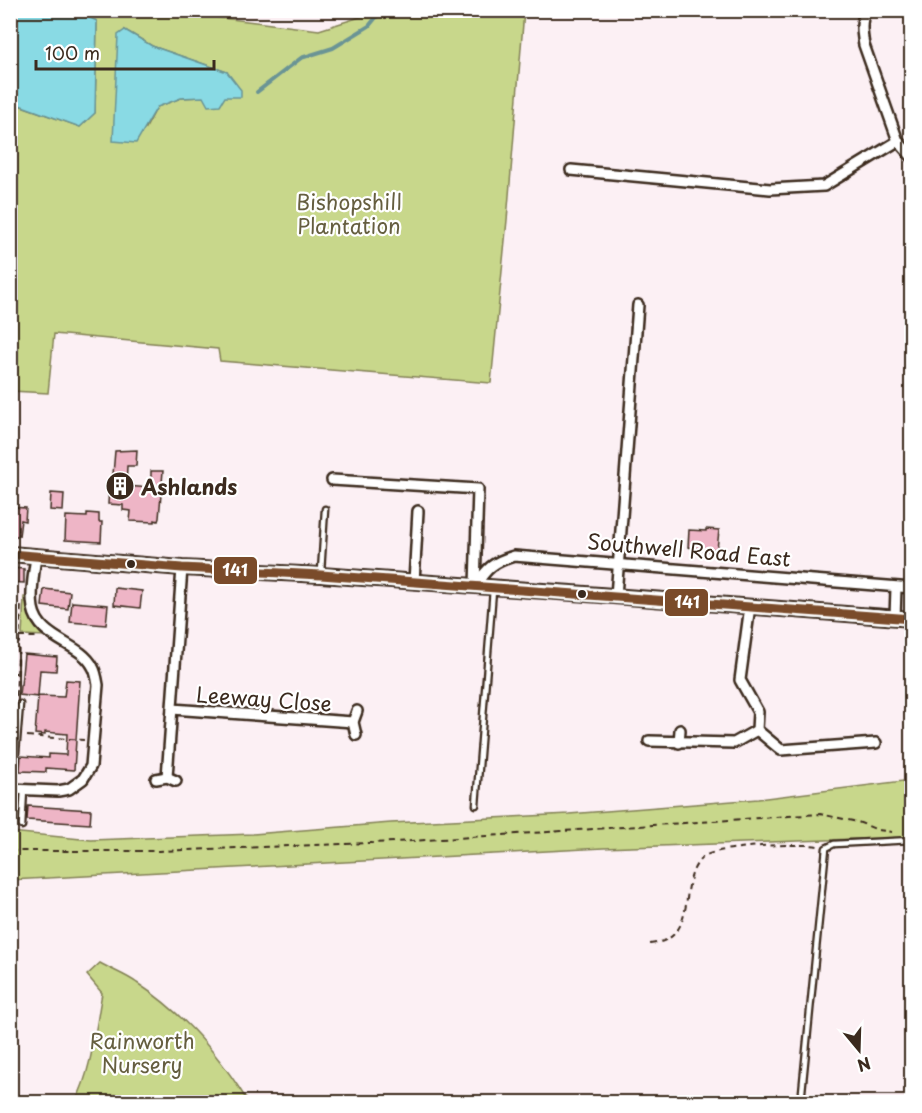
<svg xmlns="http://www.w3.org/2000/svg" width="922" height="1113" viewBox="0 0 922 1113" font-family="'Playpen Sans',sans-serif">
  <rect width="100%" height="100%" fill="#fcf0f4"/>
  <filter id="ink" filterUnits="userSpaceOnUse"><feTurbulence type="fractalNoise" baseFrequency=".0167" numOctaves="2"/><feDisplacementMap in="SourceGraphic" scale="12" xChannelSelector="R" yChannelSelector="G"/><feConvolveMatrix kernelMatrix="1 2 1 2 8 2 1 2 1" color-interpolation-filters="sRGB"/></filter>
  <g filter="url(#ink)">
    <g fill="#c8d78b" stroke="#828054" stroke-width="1.5" fill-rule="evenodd">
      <path d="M75 11H166L319 30 379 11H524L507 220 491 383 220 361 218 349 54 334 48 393 11 391 10 102 80 127 95 113 97 21ZM125 30 152 46 227 72 203 97 181 98 157 107 146 128Z"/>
      <polygon points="24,597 28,597 30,617 45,636 22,635"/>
      <polygon points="911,780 911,837 603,848 11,880 11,832 91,840 253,834 391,823 569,814 758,799"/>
      <path d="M100 963C112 970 126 975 137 983 183 1013 220 1056 248 1102H75C91 1074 96 1026 102 993L87 975Z"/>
    </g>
    <g fill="#89dae4" stroke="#6a9495" stroke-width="1.5">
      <polygon points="10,11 75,11 97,21 95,113 80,127 11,102"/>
      <polygon points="125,30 152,46 227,72 241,90 241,97 225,97 220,105 208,106 203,97 181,98 157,107 136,143 113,141 118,35"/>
    </g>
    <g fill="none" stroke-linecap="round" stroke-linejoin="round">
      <polyline stroke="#6a9495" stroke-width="4" points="257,92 301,58 333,48 369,26 382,10"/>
    </g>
    <g fill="#eeb5c6" stroke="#3b2a1e" stroke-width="1.5">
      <polygon points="137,450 136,466 127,466 126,486 151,488 151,471 163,471 159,518 158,521 155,520 155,522 130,521 131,511 123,510 123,505 108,504 109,487 112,486 115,451"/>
      <polygon points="51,493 64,494 63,511 50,510"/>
      <polygon points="10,507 26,508 25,521 21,520 19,536 10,536"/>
      <polygon points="87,513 99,514 99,522 102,522 101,542 65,540 66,516 87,517"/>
      <polygon points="706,529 719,530 717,550 712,549 712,551 688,547 689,530 706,531"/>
      <polygon points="10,568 24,569 24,583 10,582"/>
      <polygon points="115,588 142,591 140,608 114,605"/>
      <polygon points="44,589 70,592 68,609 42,606"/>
      <polygon points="72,602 108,605 106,625 70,622"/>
      <polygon points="24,654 57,657 56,671 40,670 38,696 64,697 66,680 80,681 74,770 46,768 46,772 20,771 21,756 49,758 49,754 66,755 67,734 45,732 45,735 35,734 38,697 19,695 20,685 21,685"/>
      <polygon points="10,805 19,805 18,820 10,819"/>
      <polygon points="28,806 91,810 90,824 27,820"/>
    </g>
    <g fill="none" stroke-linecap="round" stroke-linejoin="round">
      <g stroke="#3b2a1e" stroke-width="9">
        <g id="lane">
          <polyline points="321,572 325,509"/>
          <polyline points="13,789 20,704"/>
          <polyline points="476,805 493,590"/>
          <polyline points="22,826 24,790"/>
          <polyline points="10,974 12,972"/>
          <polyline points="801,1102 826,848 834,844 912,840"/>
        </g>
      </g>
      <g stroke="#3b2a1e" stroke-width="14">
        <g id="street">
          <polyline points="898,141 912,157"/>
          <path d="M571 170 770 189 824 186 898 141 864 45C862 33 860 21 866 10"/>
          <polyline points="332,480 478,489 475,586"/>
          <polyline points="414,582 418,511"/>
          <path d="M475 586C487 568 493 562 514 556L912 588"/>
          <polyline points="616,596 638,305"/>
          <polyline points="750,606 740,680 758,712 757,730"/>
          <polyline points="895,618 896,588"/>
          <polyline points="172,709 353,722"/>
          <polyline points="356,735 353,722 357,711"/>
          <polyline points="649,741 734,743 757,730 781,750 876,743"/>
          <polyline points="679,743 680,730"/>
          <polyline points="167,777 182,568"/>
          <polyline points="156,779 167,777 176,781"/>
          <path d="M10 789 58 791 69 789 83 779 91 766 98 685C97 679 96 672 93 667 80 642 39 640 33 608 30 592 34 573 36 556"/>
        </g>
      </g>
      <g stroke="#3b2a1e" stroke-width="18">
        <polyline id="secondary" points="10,554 182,568 321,575 600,595 912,619"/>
      </g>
      <g stroke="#3b2a1e" stroke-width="2" stroke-dasharray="6 4.5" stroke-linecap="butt">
        <polyline points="10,593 21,594"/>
        <polyline points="19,637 37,637"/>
        <polyline points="10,673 17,673"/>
        <polyline points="16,696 21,603"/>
        <polyline points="27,736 84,740"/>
        <polyline points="10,851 159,851 396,842 820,814 858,822 878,830 892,832"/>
        <path d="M650 944C702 939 675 881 703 857 716 846 799 843 818 846"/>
      </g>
      <use href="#lane" stroke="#fff" stroke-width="4.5"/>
      <use href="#street" stroke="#fff" stroke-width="9"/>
      <use href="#secondary" stroke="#fff" stroke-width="14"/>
      <g stroke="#fff" stroke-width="14">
        <polyline id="bus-1" points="10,554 182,568 321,575 912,619"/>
      </g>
      <use href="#bus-1" stroke="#7a4b2a" stroke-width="9"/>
    </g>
  </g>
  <defs>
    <g id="building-disc" transform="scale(1.5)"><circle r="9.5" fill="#3b2a1e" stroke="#fff"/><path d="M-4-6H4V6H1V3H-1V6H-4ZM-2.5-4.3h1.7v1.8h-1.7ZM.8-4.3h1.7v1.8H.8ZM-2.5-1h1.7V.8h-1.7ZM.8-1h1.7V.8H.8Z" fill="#fff"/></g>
  </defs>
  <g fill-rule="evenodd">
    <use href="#building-disc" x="120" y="486"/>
  </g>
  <g fill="#3b2a1e" stroke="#fff" stroke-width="2">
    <circle cx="131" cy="564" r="5"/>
    <circle cx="582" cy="594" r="5"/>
  </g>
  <g text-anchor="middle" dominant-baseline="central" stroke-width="4.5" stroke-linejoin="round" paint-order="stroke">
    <g font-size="21" fill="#655e3f" stroke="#fff">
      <text x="349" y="201">Bishopshill<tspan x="349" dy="24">Plantation</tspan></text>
      <text x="142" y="1040">Rainworth<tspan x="142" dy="24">Nursery</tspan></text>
    </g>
    <g font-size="21" font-weight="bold" fill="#3b2a1e" stroke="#fff" text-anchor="start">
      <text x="141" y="486">Ashlands</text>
    </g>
    <g font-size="21" fill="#3b2a1e" stroke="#fff">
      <text transform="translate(689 549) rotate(5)">Southwell Road East</text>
      <text transform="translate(264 698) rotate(4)">Leeway Close</text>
    </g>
  </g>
  <g stroke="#fff" stroke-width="2">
    <rect x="213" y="556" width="45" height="29" rx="6" fill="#7a4b2a"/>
    <rect x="664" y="588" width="45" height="29" rx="6" fill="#7a4b2a"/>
  </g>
  <g font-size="16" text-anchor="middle" font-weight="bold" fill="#fff">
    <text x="235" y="576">141</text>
    <text x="687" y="608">141</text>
  </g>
  <rect width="922" height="1113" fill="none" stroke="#fff" stroke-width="36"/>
  <rect x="18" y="18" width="886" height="1077" fill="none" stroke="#3b2a1e" stroke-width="2" filter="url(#ink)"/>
  <g transform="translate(859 1050) rotate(161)" stroke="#ffffff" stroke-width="4.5" paint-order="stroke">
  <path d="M0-4.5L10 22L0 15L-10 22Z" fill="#3b2a1e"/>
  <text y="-9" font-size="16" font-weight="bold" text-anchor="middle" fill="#3b2a1e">N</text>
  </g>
  <path d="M36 60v9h178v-9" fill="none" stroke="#3b2a1e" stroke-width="3"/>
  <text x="45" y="60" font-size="18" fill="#3b2a1e" stroke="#ffffff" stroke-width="4.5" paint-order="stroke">100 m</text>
</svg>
